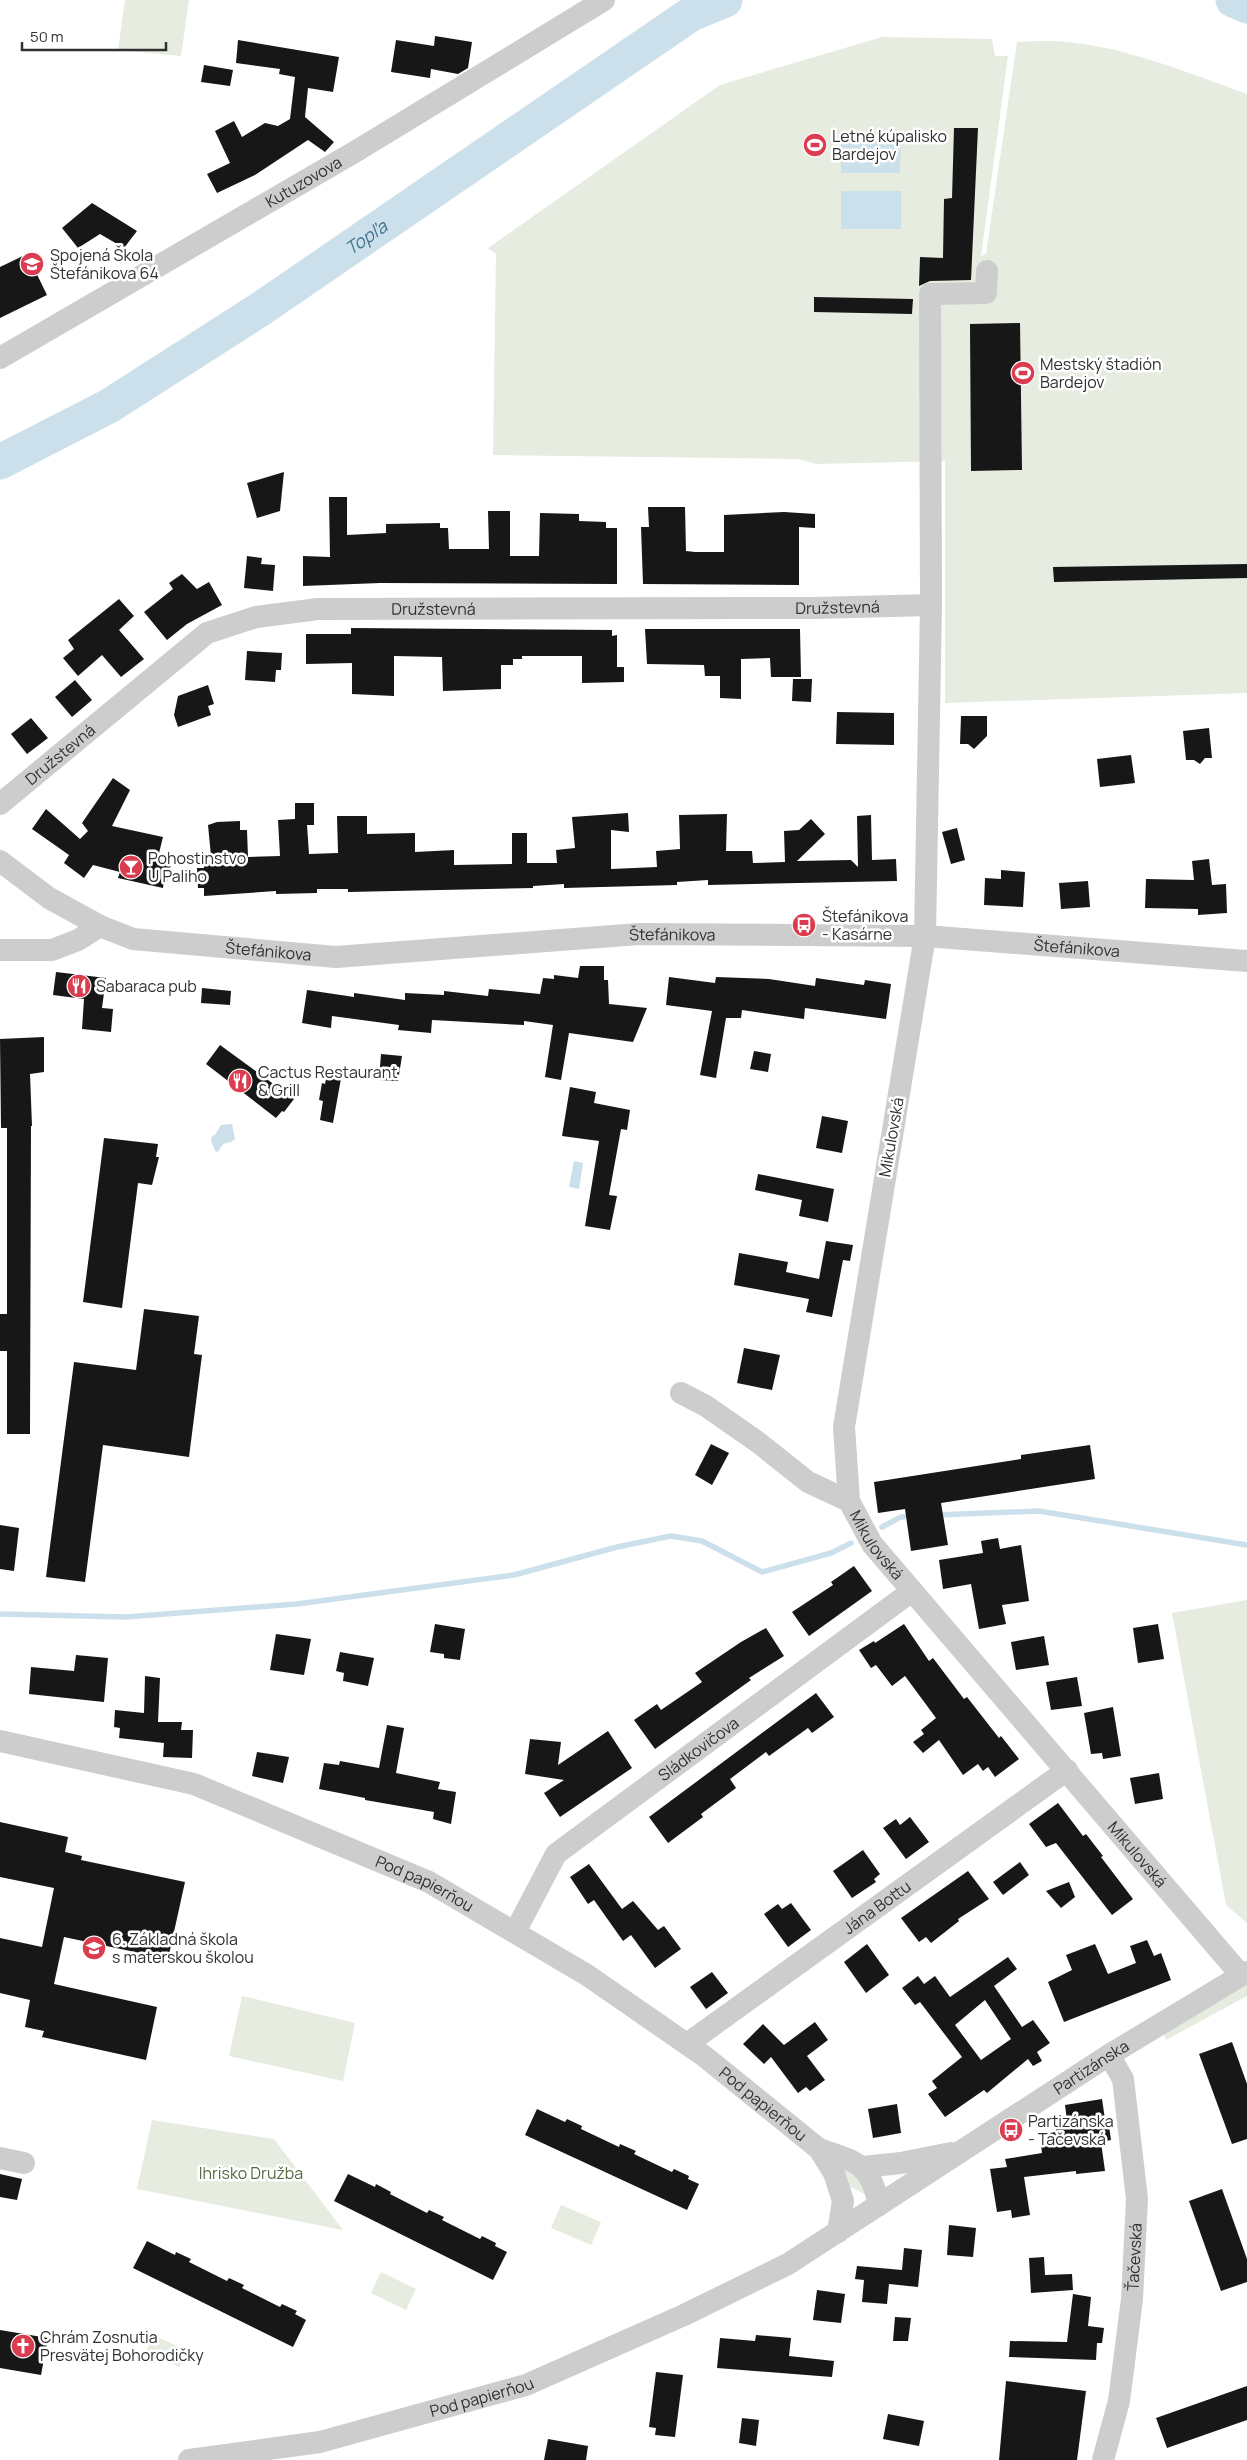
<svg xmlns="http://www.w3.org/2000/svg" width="1247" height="2460" viewBox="0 0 1247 2460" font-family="Manrope,sans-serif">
  <rect width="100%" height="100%" fill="#fff"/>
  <g fill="#e6ecdf">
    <polygon points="125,0 189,0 181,56 118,50"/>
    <path d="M882 37 992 39 995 56H1008L981 256 986 254 1017 42C1037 41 1056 40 1075 43 1134 50 1191 74 1247 94V693L945 703V461L816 464 799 459 493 455 496 254 488 248 720 85Z"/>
    <polygon points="1247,1600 1247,1923 1226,1905 1172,1613"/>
    <polygon points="1247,1985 1247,1996 1166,2040 1162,2032"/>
    <polygon points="242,1996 355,2023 343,2081 229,2056"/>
    <polygon points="152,2120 274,2139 343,2230 137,2189"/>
    <polygon points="838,2164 859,2178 865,2194 848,2186"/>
    <polygon points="561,2205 601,2222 591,2245 551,2228"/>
    <polygon points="381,2272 416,2289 406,2310 371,2293"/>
    <polygon points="154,2335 187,2351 179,2367 146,2351"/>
  </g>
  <g fill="#cce0eb">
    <polygon points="841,135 901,135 900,173 841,173"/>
    <rect x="841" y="191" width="60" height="38"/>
    <polygon points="232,1124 235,1139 231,1142 223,1144 218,1152 215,1151 211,1141 212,1136 215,1135 221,1125"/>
    <polygon points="574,1161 583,1163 579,1189 569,1187"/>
  </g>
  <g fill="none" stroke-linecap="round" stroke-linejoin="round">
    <g stroke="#cce0eb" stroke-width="5.5">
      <polyline points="937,1515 1039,1511 1247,1545"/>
      <polyline points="882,1527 901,1517 913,1516"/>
      <polyline points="0,1614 126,1617 297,1604 514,1575 617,1547 671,1536 702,1541 762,1572 831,1553 851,1543"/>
    </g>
    <g stroke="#cce0eb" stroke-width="35">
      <polyline points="1233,0 1247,6"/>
      <path id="s1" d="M0 462 109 406 259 310 691 14 725 0"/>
    </g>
  </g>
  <g fill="#171717" fill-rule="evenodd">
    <polygon points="435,36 472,42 468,68 458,74 431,69 430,78 391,72 396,40 434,46"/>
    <polygon points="238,40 339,57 333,92 308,88 305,117 334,142 325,152 308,140 255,175 217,193 207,174 230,163 215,131 234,121 242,137 265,123 278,126 290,119 295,77 279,74 280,69 236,63"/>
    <polygon points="204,65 233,70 230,86 201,82"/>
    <polygon points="954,128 978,128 971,280 930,281 919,286 920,257 943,258 944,199 952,198"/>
    <polygon points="92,203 137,231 124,248 100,234 78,248 62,228"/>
    <polygon points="27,254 47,295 0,318 0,267"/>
    <polygon points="814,297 913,299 912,314 814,312"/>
    <polygon points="1020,323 1022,470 971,471 970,324"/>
    <polygon points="284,472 280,511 257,518 247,483"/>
    <polygon points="329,497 347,497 347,535 386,533 386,524 440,523 440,528 448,528 449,549 489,549 488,511 510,511 510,556 539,556 540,513 579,514 579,521 606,522 606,528 617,528 617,584 380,583 303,586 303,556 330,557"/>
    <polygon points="648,507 685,507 686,551 695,552 724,552 724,515 784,512 815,514 815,528 799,527 799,585 643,584 641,527 649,527"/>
    <polygon points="247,556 262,558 261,564 275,565 273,591 244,588"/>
    <polygon points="1247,564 1247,578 1054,582 1053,567"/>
    <polygon points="182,574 197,589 209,582 222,605 187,624 167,640 144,612 173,589 169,583"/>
    <polygon points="119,599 134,616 119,630 144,659 121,677 102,655 78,676 63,658 74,649 68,640"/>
    <polygon points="351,628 612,630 612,636 617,635 617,667 624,667 624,682 582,683 582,656 522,656 522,659 513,659 513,665 501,665 501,689 443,691 442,657 394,656 394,696 352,694 352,663 306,664 306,634 351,634"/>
    <polygon points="645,629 800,629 801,677 771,677 770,658 741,659 741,699 720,698 720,676 705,676 704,665 647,664"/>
    <polygon points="247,651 282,653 281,670 276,670 275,682 245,680"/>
    <polygon points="793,679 812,679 811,702 792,701"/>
    <polygon points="75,680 92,700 72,717 55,697"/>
    <polygon points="208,685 214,704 208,706 211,715 178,727 174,715 178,696"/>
    <polygon points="837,712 894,713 894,745 836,744"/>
    <polygon points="961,716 987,716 987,736 974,749 968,744 960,744"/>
    <polygon points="31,718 48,738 27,754 11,734"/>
    <polygon points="1209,728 1212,758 1205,758 1200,764 1194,760 1186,760 1183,731"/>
    <polygon points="1131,755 1135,783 1100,787 1097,759"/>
    <polygon points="113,778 130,790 112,826 163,837 157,861 171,864 167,882 164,881 163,888 118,878 120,872 93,865 84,878 64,863 69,855 32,829 46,809 80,839 88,831 82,823"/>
    <polygon points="295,803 314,803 314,825 307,825 309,854 338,853 337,816 367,816 367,834 415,833 415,852 454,850 454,865 512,864 512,833 527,833 527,863 557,863 556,850 575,848 572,817 628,813 629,832 611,830 611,869 657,867 656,851 680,849 679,815 727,814 726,851 752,851 753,863 785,862 784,831 799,830 811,819 825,834 797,861 851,860 858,867 857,816 871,815 872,860 896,859 897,881 708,885 708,880 677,882 677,885 564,888 564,884 533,886 533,888 348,892 348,889 317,889 317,893 276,894 276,891 204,896 204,888 198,888 197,868 204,868 203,856 211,856 208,825 217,822 240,821 240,830 247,830 248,857 280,856 278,820 295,819"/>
    <polygon points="957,828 965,860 951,864 942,832"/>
    <polygon points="1209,859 1212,885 1226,884 1227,913 1198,915 1198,909 1145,908 1146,879 1194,880 1192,861"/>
    <polygon points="1001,870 1025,872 1023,907 984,905 985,878 1001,879"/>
    <polygon points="1088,881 1090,907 1061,909 1059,883"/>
    <polygon points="580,966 604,966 604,980 608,980 609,1004 647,1008 633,1042 569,1033 561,1080 545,1077 553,1025 524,1021 524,1025 432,1020 431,1033 398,1030 399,1025 332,1016 331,1028 302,1023 307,990 354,997 354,993 405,1000 405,993 444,995 444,991 488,996 489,989 540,994 543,978 554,979 554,975 578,978"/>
    <polygon points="56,972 106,978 102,1008 113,1009 111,1032 82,1029 84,999 53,995"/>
    <polygon points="669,977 715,983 716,977 769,979 815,986 816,978 864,985 865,980 891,984 886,1019 805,1008 804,1019 742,1010 741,1018 726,1018 716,1078 700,1075 712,1011 666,1005"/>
    <polygon points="202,988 231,991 230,1005 201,1003"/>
    <polygon points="44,1037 44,1072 30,1074 32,1126 31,1126 30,1434 7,1434 7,1351 0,1351 0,1314 7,1314 7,1128 1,1128 0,1039"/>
    <polygon points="220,1045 294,1099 284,1112 282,1111 276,1118 206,1064"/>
    <polygon points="754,1051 771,1054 768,1072 750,1069"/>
    <polygon points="381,1054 402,1056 398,1081 379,1080"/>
    <polygon points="328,1069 342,1073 333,1123 320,1120 323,1101 319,1100 322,1083 325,1084"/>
    <polygon points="570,1087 596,1092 594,1103 630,1110 627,1130 621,1129 609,1195 617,1196 610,1230 585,1226 599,1141 562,1136"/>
    <polygon points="822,1116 848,1121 842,1153 816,1148"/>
    <polygon points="104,1138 158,1144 156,1157 159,1157 152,1185 138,1183 122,1308 83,1302"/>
    <polygon points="758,1174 834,1189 828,1222 799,1216 802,1200 755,1190"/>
    <polygon points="826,1241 853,1245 850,1261 843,1260 832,1317 806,1312 809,1299 734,1285 739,1253 788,1262 786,1272 819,1279"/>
    <polygon points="144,1309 199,1316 194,1354 202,1355 189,1457 103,1445 85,1582 46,1577 74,1362 136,1370"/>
    <polygon points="744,1348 780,1355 772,1390 737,1383"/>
    <polygon points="711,1444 729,1453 712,1485 695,1475"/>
    <polygon points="1090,1445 1095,1479 941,1503 948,1545 911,1551 905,1509 878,1513 874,1482 1021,1459 1021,1455"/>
    <polygon points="0,1525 19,1528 14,1571 0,1569"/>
    <polygon points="998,1538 1000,1549 1021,1545 1029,1601 1002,1605 1006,1624 979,1629 971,1584 943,1589 939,1560 983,1553 981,1541"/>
    <polygon points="854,1566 872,1591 809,1636 792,1612 833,1585 831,1582"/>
    <polygon points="435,1624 465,1629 460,1660 444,1658 444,1654 430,1652"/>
    <polygon points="904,1624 929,1661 933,1658 964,1699 967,1697 999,1738 1001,1736 1019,1759 995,1777 988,1767 983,1771 978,1764 963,1775 939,1740 923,1753 913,1742 924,1734 921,1730 936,1718 905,1676 892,1686 876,1665 871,1668 859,1650 874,1641 875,1643"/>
    <polygon points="1158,1624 1164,1659 1138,1663 1133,1628"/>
    <polygon points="766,1628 784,1656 749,1678 751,1680 655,1749 634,1720 657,1704 661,1710 702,1682 695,1673 741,1642"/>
    <polygon points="276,1634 311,1639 304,1675 270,1670"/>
    <polygon points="1044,1636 1049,1665 1016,1670 1011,1642"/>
    <polygon points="340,1652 374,1658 368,1686 343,1681 344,1673 336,1671"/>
    <polygon points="76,1655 108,1658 104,1702 29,1694 31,1667 74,1671"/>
    <polygon points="145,1676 160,1678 158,1722 182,1722 181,1730 193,1730 192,1758 163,1757 164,1743 119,1738 120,1728 114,1727 115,1710 144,1713"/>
    <polygon points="1077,1677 1082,1706 1051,1710 1046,1682"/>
    <polygon points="816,1693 834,1717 812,1733 808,1728 769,1756 766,1752 730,1779 736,1788 701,1814 703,1817 668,1843 649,1817"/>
    <polygon points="1113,1707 1121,1756 1103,1759 1102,1753 1091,1754 1084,1713"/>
    <polygon points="387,1725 404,1728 396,1773 440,1782 438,1789 456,1792 451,1824 433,1819 434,1812 365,1800 365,1798 319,1789 324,1763 339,1765 340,1761 379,1768"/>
    <polygon points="608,1731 632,1768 560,1817 544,1793 564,1780 525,1774 530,1739 561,1742 558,1765"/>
    <polygon points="257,1752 289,1757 283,1783 252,1776"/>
    <polygon points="1159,1773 1163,1799 1135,1804 1130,1778"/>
    <polygon points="1058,1803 1083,1836 1086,1834 1103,1856 1101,1857 1133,1899 1112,1915 1056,1843 1046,1847 1029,1824"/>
    <polygon points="910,1817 929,1842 906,1859 883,1828 896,1819 900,1825"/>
    <polygon points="0,1822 68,1837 65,1852 82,1856 81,1860 185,1882 168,1959 64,1937 54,1984 157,2007 146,2060 42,2037 44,2031 25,2027 30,2000 0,1993 0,1938 42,1947 54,1888 0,1877"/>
    <polygon points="863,1850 880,1874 874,1879 876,1882 852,1898 833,1871"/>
    <polygon points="1020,1862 1029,1875 1003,1895 993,1882"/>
    <polygon points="589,1864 622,1909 633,1901 658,1930 664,1926 681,1949 655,1968 631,1935 623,1941 594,1900 588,1904 570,1877"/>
    <polygon points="968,1871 989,1899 958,1919 959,1921 931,1943 926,1937 919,1942 901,1918"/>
    <polygon points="1069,1882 1075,1897 1061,1908 1046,1891"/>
    <polygon points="791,1903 811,1930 788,1947 764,1914 778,1904 782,1909"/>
    <polygon points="1147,1940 1154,1956 1161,1953 1171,1980 1064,2022 1048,1982 1072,1970 1066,1955 1095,1944 1108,1974 1136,1963 1130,1946"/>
    <polygon points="867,1944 889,1975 866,1993 844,1962"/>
    <path d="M1008 1957 1017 1969 994 1986 1022 2027 1033 2020 1050 2043 1037 2052 1042 2061 1033 2066 1028 2059 987 2093 984 2090 945 2117 928 2094 937 2088 932 2081 962 2057 920 2002 915 2005 902 1988 918 1976 924 1984 935 1976 950 1997ZM985 2000 1011 2039 981 2060 955 2025Z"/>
    <polygon points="712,1972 728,1993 706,2009 690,1987"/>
    <polygon points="815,2022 828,2040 807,2056 825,2080 810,2091 806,2087 798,2093 771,2057 764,2064 743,2044 763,2024 784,2045"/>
    <polygon points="1232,2042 1247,2084 1247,2139 1232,2144 1199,2054"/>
    <polygon points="1102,2099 1106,2126 1109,2126 1111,2140 1101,2142 1105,2171 1076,2174 1076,2171 1024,2177 1030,2215 1012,2218 1011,2210 997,2212 990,2169 1007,2167 1005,2159 1042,2153 1040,2137 1050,2136 1050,2133 1056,2132 1056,2129 1068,2128 1065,2105"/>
    <polygon points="897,2104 901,2133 873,2138 868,2109"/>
    <polygon points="537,2109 565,2122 567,2119 582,2126 581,2129 619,2147 620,2144 636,2151 634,2154 672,2172 674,2169 689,2176 688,2179 699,2184 687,2210 525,2135"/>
    <polygon points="0,2174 22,2179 17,2200 0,2197"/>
    <polygon points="348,2174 375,2187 376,2184 391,2192 390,2194 427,2213 429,2210 444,2217 442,2220 480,2239 482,2236 496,2243 495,2246 507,2252 493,2280 334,2201"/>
    <polygon points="1222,2189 1247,2259 1247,2282 1221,2291 1189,2201"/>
    <polygon points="949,2225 976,2228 973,2257 947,2255"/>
    <polygon points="147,2241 175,2255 176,2252 191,2259 189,2262 227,2281 229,2278 244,2285 242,2288 280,2307 282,2304 297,2311 295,2314 306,2320 293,2347 133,2268"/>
    <polygon points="904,2248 922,2250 918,2287 889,2284 887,2304 862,2302 864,2280 855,2279 857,2266 902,2270"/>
    <polygon points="1044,2257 1045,2275 1072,2274 1073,2290 1031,2293 1029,2258"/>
    <polygon points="817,2290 845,2294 841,2323 813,2320"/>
    <polygon points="1073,2294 1091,2297 1088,2326 1104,2328 1102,2343 1097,2343 1096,2360 1009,2357 1010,2341 1067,2342"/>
    <polygon points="895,2317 911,2318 908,2341 893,2341"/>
    <polygon points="0,2330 48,2338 41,2375 0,2368"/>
    <polygon points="756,2335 791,2338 789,2356 834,2361 832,2377 717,2368 720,2338 755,2341"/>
    <polygon points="656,2372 683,2375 675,2437 655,2435 656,2428 649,2427"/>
    <polygon points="1006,2381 1086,2391 1077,2460 999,2460"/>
    <polygon points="1247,2386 1247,2420 1167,2448 1156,2418"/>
    <polygon points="888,2414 924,2421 919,2446 883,2439"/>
    <polygon points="742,2418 759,2420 756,2446 739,2443"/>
    <polygon points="548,2439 588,2446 586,2460 544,2460"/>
  </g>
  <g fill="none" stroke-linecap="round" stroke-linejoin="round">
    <g stroke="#cdcdcd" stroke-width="22">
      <path id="s2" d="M987 271 986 293 930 294 931 605 925 936 844 1427 849 1501 872 1544 1240 1974"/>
      <path id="s3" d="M0 358 358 150 604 0"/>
      <path id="s4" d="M0 804 207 633 256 617 318 609 814 608 931 605"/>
      <path id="s5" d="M0 861 49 898 100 926 133 939 336 957 639 934 925 936 1247 961"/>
      <polyline points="0,950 52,950 78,940 100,926"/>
      <polyline points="681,1393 706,1406 759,1443 808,1482 849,1501"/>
      <path id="s6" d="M0 1741 194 1784 429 1882 587 1975 704 2056 819 2149 834 2173 843 2201 838 2232"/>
      <path id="s7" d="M515 1932 556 1854 912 1591"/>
      <path id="s8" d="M687 2044 1067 1770"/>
      <path d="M819 2149C857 2162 870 2163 879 2205"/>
      <polyline points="0,2158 24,2163"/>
      <polyline points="863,2167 901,2163 951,2153"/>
      <path id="s9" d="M189 2460 320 2442 526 2385 684 2315 788 2264 1109 2055 1247 1972"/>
      <path id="s10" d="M1103 2460 1119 2401 1132 2299 1137 2199 1123 2079 1109 2055"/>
    </g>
  </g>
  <defs>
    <g id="stadium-disc" transform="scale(1.25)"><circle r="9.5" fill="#dc3c4f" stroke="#fff"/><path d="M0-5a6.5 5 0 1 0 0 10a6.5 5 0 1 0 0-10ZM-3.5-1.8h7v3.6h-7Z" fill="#fff"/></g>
    <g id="school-disc" transform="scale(1.25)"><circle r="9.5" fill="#dc3c4f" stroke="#fff"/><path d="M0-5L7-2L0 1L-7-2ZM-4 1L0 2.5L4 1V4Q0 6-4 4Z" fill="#fff"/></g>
    <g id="bar-disc" transform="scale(1.25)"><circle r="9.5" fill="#dc3c4f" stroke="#fff"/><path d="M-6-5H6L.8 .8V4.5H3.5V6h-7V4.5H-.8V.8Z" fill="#fff"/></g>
    <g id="bus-disc" transform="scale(1.25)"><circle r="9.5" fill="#dc3c4f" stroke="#fff"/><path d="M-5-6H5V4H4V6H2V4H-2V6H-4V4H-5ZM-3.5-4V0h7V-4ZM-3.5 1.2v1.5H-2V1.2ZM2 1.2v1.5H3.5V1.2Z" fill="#fff"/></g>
    <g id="restaurant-disc" transform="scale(1.25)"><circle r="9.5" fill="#dc3c4f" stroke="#fff"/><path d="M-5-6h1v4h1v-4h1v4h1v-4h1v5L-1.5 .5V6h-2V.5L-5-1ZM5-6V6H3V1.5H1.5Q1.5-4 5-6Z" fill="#fff"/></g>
    <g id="church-disc" transform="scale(1.25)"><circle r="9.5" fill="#dc3c4f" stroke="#fff"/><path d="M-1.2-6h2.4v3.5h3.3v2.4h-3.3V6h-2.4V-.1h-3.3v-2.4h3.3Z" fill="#fff"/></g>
  </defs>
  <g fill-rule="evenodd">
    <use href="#stadium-disc" x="815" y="145"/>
    <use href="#school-disc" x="32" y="264"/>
    <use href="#stadium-disc" x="1023" y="373"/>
    <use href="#bar-disc" x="131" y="867"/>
    <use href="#bus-disc" x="804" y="925"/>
    <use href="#restaurant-disc" x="79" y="986"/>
    <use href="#restaurant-disc" x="240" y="1081"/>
    <use href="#school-disc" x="94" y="1948"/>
    <use href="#bus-disc" x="1011" y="2130"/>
    <use href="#church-disc" x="23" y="2346"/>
  </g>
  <g text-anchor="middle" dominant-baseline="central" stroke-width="5" stroke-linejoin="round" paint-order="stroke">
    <g font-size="16" fill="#303030" stroke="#fff" text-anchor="start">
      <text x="832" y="136">Letné kúpalisko<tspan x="832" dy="18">Bardejov</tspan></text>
      <text x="50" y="255">Spojená Škola<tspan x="50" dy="18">Štefánikova 64</tspan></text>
      <text x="1040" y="364">Mestský štadión<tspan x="1040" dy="18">Bardejov</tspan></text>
      <text x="148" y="858">Pohostinstvo<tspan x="148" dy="18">U Paliho</tspan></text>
      <text x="822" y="916">Štefánikova<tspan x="822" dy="18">- Kasárne</tspan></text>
      <text x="96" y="986">Sabaraca pub</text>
      <text x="258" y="1072">Cactus Restaurant<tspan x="258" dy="18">&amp; Grill</tspan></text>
      <text x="112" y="1939">6. Základná škola<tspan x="112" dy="18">s materskou školou</tspan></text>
      <text x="1028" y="2121">Partizánska<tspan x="1028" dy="18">- Tačevská</tspan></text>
      <text x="40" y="2337">Chrám Zosnutia<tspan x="40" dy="18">Presvätej Bohorodičky</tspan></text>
    </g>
    <g font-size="16" fill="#303030" stroke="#fff">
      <text stroke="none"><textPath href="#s3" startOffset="351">Kutuzovova</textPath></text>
      <text stroke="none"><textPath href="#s4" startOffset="902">Družstevná</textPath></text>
      <text stroke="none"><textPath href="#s4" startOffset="498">Družstevná</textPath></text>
      <text stroke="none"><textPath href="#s4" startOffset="78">Družstevná</textPath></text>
      <text stroke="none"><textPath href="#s5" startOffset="696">Štefánikova</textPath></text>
      <text stroke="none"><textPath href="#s5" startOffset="1101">Štefánikova</textPath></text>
      <text stroke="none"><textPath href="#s5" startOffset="291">Štefánikova</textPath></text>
      <text transform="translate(891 1137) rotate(-80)">Mikulovská</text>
      <text stroke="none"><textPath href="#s2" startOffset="1344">Mikulovská</textPath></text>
      <text stroke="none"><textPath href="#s7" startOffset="265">Sládkovičova</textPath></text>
      <text stroke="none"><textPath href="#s2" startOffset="1749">Mikulovská</textPath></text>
      <text stroke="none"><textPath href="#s6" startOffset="450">Pod papierňou</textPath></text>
      <text stroke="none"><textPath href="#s8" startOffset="234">Jána Bottu</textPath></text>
      <text stroke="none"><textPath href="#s9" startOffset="996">Partizánska</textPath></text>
      <text stroke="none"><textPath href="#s6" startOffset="855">Pod papierňou</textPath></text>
      <text stroke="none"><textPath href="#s10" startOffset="206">Ťačevská</textPath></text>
      <text stroke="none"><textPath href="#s9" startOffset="300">Pod papierňou</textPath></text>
    </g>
    <g font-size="16" fill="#55693f" stroke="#fff">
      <text x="251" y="2173">Ihrisko Družba</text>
    </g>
    <g font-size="18" font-style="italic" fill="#41748e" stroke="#fff">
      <text stroke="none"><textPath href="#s1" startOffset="430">Topľa</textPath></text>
    </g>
  </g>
  <path d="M22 42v8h144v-8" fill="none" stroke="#303030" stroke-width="2.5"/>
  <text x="30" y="42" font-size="15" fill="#303030" stroke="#ffffff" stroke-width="4" paint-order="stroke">50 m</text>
</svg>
